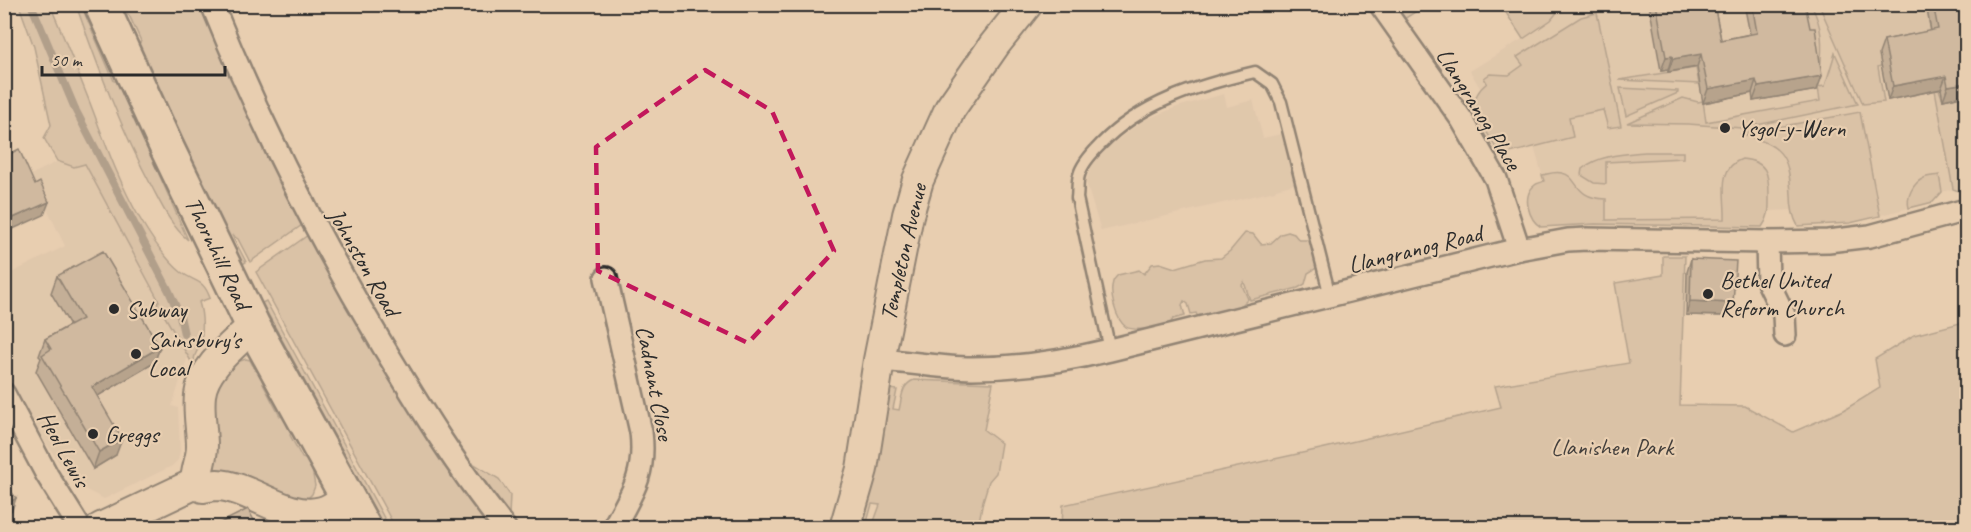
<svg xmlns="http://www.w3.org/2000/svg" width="1971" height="532" viewBox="0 0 1971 532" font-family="Caveat,sans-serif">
  <rect width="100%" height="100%" fill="#e8ceb0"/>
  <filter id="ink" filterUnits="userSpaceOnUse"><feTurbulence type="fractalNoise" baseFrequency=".0167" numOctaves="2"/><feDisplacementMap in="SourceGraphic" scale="12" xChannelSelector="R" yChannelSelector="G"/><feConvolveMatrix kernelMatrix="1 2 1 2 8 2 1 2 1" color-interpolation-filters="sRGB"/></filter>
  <g filter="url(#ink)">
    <g fill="#d8c0a5">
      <polygon points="1501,5 1966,5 1966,193 1953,189 1942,192 1933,202 1909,208 1850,223 1818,225 1798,226 1791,210 1769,211 1768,218 1762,227 1595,224 1541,227 1534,223 1528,205 1528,193 1535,185 1544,181 1534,147 1506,154 1497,150 1473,108 1475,97 1480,88 1470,71 1522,39"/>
      <polygon points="1224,94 1227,107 1253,100 1263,138 1281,134 1295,184 1276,189 1275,191 1101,231 1086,182 1091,167 1105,149 1144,120 1177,107"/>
      <polygon points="78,151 159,301 158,304 188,356 172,406 178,408 180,451 178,460 172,466 104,499 88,491 69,477 29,418 5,375 5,276 65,246 31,175"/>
    </g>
    <g fill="#c9b39a" stroke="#7a6f62" stroke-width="1.5">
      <path d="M19 5H50C64 37 77 70 90 103 105 142 118 180 139 217 150 236 164 258 181 272 195 283 203 278 210 298L199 302C203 315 204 334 199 347 197 353 194 353 194 361L192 363 157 303 159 301 85 164 74 167 57 161 44 138 51 125 34 47Z"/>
      <path d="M76 5H81L114 81H118L188 240C171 226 162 206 152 187 121 129 98 67 76 5Z"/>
      <polygon points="113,5 219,5 289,198 302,225 250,262 238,239 232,235 246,262 241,265 133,54 141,41 129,15 123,11 117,14"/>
      <polygon points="1389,5 1426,5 1401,21"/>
      <polygon points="1501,5 1563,5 1551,20 1523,39"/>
      <path d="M1798 5H1811C1823 27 1823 45 1820 70Z"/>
      <polygon points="1819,5 1926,5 1933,43 1878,67 1884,102 1863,104"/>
      <path d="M1597 13 1621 126 1608 128 1603 110 1569 117 1573 137 1506 154 1497 150 1473 108C1475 97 1478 90 1487 83L1484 78 1490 74 1509 75 1523 65 1517 57 1581 17Z"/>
      <polygon points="1835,53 1858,104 1742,128 1688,124 1627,123 1683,98 1698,102 1703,101 1706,122 1820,101 1818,87 1825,86"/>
      <polygon points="1696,68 1699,84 1619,80"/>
      <polygon points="1620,88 1678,91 1678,93 1626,116"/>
      <polygon points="1935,90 1939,90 1943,100 1966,95 1966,193 1964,193 1953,189"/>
      <path d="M1860 112 1880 216 1850 223 1798 226C1792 216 1791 206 1791 195 1789 153 1781 145 1740 134Z"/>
      <path d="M1645 152H1683V158L1606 162V184L1594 183 1581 175 1582 169C1598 155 1625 154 1645 152Z"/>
      <path d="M1742 159C1767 161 1769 174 1769 195 1769 208 1770 216 1762 227L1595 224 1541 227C1529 220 1521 196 1535 185 1537 183 1541 183 1544 181L1542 175C1548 174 1555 171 1562 173 1579 176 1572 198 1606 199V220L1725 219C1726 197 1716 168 1742 159Z"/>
      <path d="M1939 175 1942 192 1933 202 1909 208C1906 197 1913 183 1924 178 1928 176 1935 176 1939 175Z"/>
      <path d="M1288 232 1294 234 1299 240H1313L1320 266 1308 273 1305 284 1298 288 1250 300 1244 282 1242 285 1248 299 1235 312 1199 319 1196 313 1191 314 1188 304 1184 301 1182 305 1185 316 1173 319 1168 327C1160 329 1131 331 1126 327 1116 320 1109 294 1113 282 1113 280 1116 277 1118 275L1139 270 1144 274 1152 264 1160 263 1175 268 1205 259 1221 258 1230 251 1245 233 1253 234 1261 244 1271 243 1281 234Z"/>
      <polygon points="308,235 334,282 375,312 391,337 397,356 418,380 419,395 466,459 499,479 510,495 509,516 503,527 395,527 256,272"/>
      <polygon points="1663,256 1685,256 1680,405 1745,406 1793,432 1844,410 1880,388 1875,359 1914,335 1960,323 1966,333 1966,527 1062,527 1063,505 1325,448 1501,407 1495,386 1629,363 1615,283 1663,275"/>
      <polygon points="266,301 389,527 384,527 262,303"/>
      <polygon points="246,359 250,360 255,370 261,373 263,384 280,416 287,418 294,430 290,435 302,458 308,460 312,469 315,486 312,494 307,499 291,503 219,476 215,469 213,389 231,364"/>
      <path d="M914 380 993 383 984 430 1001 443 996 473 989 481 983 501 978 527H872L880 505 872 504 867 522 860 520 890 389 897 390 893 409 899 410C902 398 901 385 914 380Z"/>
    </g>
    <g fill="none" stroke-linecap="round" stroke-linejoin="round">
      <polyline stroke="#6f665b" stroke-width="8" points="31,4 76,111 169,291 180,316 184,334"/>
      <g stroke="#2b2b2b" stroke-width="15">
        <path id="lane" d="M1110 350 1077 198C1078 191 1077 181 1079 175 1082 164 1092 153 1100 145 1141 102 1199 85 1255 72L1272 84 1281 102 1330 296"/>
      </g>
      <g stroke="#2b2b2b" stroke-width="26">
        <g id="street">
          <path d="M212 4C260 123 317 236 383 346 421 409 459 471 505 528"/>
          <polyline points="1380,4 1462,120 1496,179 1519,249"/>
          <polyline points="1767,242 1768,282 1784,315 1785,335"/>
          <path d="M606 278 641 432C646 474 633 492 613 528"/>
          <path d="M879 360C910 362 941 368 972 368 1019 368 1065 361 1110 350L1519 249 1568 240 1587 239 1767 242 1828 241 1870 236 1966 210"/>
          <polyline points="4,394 47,475 80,528"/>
        </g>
      </g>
      <g stroke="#2b2b2b" stroke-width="34">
        <g id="secondary">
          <path d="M196 483C196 470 202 459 202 446 202 430 198 412 200 395 203 367 235 344 253 326"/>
          <path d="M196 483 203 487C208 486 213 485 217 485 251 486 287 522 322 512 331 510 339 503 347 498"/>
          <polyline points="101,528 196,483"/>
          <polyline points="845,528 862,469 879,360 908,215 918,180 950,109 995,44 1027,4"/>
        </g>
      </g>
      <g stroke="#2b2b2b" stroke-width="38">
        <polyline id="primary" points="101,4 166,146 253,326 364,528"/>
      </g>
      <use href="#lane" stroke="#e8ceb0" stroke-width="10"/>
      <use href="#street" stroke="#e8ceb0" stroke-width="21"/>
      <use href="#secondary" stroke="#e8ceb0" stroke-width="30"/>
      <use href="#primary" stroke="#e8ceb0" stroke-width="33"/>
    </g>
    <g fill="#9a8a78" stroke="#2b2b2b" stroke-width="1.5">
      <polygon points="1649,4 1714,4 1721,40 1750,34 1744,4 1805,4 1817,90 1753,101 1752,93 1703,103 1697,67 1668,72 1668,70 1661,71"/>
      <polygon points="1926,4 1966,4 1966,95 1943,100 1941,89 1888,100 1879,54 1884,40 1931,31"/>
      <polygon points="1691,259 1733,303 1728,316 1686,315 1687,272"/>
      <polygon points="57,276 160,347 154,363 97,396 116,455 93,469 36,371 41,358 39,356 45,339 70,325 51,293"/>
    </g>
    <g fill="#7d7061" stroke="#2b2b2b" stroke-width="1.5">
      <polygon points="1701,54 1697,67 1668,72 1673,59"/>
      <polygon points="1672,56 1668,70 1661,71 1666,57"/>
      <polygon points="1822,76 1817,90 1753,101 1758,87"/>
      <polygon points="1946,76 1941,89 1888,100 1893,86"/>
      <polygon points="1756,80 1752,93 1703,103 1708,89"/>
      <polygon points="1966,83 1966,95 1943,100 1948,86"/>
      <polygon points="49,202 44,215 4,233 4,222"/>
      <polygon points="1690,301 1733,303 1728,316 1686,315"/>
      <polygon points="160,347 154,363 86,403 92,387"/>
      <polygon points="122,439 116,455 93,469 99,452"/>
      <polygon points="16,498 12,510 4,516 4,507"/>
    </g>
    <g fill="#b3a08b" stroke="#2b2b2b" stroke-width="1.5">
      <polygon points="1656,4 1714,4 1721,40 1757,33 1752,4 1805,4 1810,28 1815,28 1822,76 1758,87 1756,80 1708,89 1701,54 1673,59 1672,56 1666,57"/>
      <polygon points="1933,4 1966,4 1966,83 1948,86 1946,76 1893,86 1884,40 1938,29"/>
      <polygon points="19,149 35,185 40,182 49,202 4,222 4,157"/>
      <polygon points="103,251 160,347 92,387 122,439 99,452 42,355 51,349 45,339 82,319 57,276"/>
      <polygon points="1691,259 1736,261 1733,303 1690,301"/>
      <polygon points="4,482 16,498 4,507"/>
      <polygon points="248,509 258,528 220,528 218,524"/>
    </g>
  </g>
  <path d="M0 0H1971V532H0ZM705 70 772 111 834 251 748 343 598 271 596 147Z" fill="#e8ceb0" fill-opacity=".55" fill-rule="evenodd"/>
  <path fill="none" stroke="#c2185b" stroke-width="4.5" stroke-dasharray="12 8" stroke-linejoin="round" d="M705 70 772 111 834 251 748 343 598 271 596 147Z"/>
  <g fill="#2b2b2b" stroke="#e8ceb0" stroke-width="2">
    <circle cx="1725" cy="128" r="6"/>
    <circle cx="1708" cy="294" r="6"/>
    <circle cx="114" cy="309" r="6"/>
    <circle cx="136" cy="354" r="6"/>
    <circle cx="93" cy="434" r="6"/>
  </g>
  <g text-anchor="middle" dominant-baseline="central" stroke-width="4.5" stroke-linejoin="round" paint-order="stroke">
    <g font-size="24" fill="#2b2b2b" stroke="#e8ceb0">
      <text transform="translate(1479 109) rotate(58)">Llangranog Place</text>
      <text transform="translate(1415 249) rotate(-14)">Llangranog Road</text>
      <text transform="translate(903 252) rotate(-77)">Templeton Avenue</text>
      <text transform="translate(218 253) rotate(64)">Thornhill Road</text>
      <text transform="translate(364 262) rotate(60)">Johnston Road</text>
      <text transform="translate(655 383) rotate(79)">Cadnant Close</text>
      <text transform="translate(64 449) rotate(61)">Heol Lewis</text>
    </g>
    <g font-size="24" fill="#2b2b2b" stroke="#e8ceb0" text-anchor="start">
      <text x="1737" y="128">Ysgol-y-Wern</text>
      <text x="1720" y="280">Bethel United<tspan x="1720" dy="28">Reform Church</tspan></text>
      <text x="126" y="309">Subway</text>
      <text x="148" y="340">Sainsbury's<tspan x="148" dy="28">Local</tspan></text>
      <text x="105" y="434">Greggs</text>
    </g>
    <g font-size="24" fill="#433f3c" stroke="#e8ceb0">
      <text x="1612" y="447">Llanishen Park</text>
    </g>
  </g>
  <rect width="1971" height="532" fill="none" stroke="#e8ceb0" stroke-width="24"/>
  <rect x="12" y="12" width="1947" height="508" fill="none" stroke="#2b2b2b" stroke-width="2" filter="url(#ink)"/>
  <path d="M42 66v9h183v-9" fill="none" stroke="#2b2b2b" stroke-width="3"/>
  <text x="51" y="66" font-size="18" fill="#2b2b2b" stroke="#e8ceb0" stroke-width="4.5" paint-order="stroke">50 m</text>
</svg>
